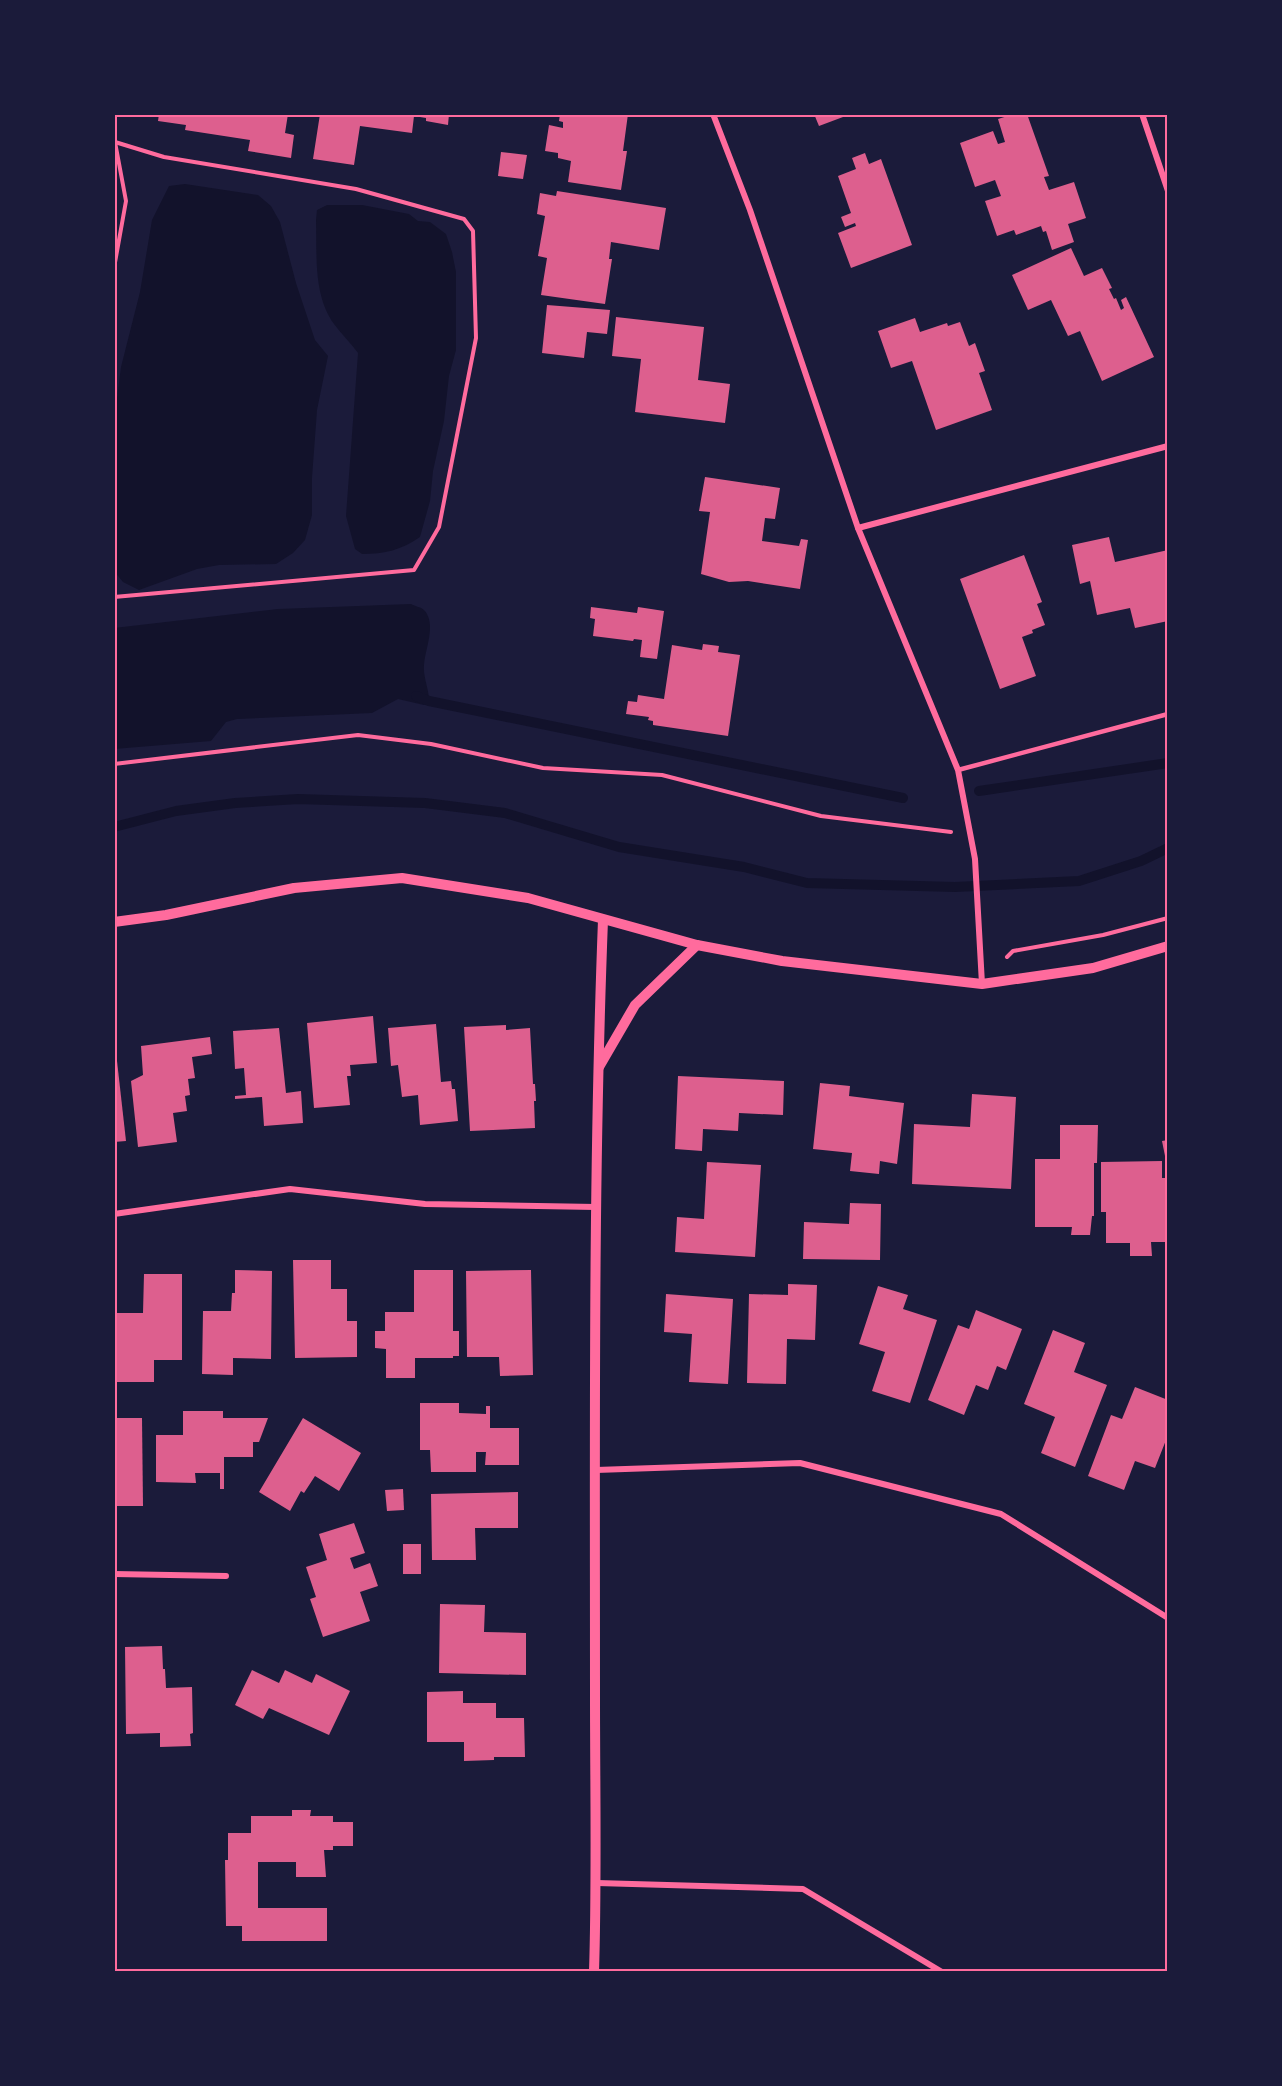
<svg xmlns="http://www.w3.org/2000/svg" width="1282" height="2086" viewBox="0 0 1282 2086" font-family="Jost,sans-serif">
  <rect width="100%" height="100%" fill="#1b1b3a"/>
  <g fill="#12122b">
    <polygon points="185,184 258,195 271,206 280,222 296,283 315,340 328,356 317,410 312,478 312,515 305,540 293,553 276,564 219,565 197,569 139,590 123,582 114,571 114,422 121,367 140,292 152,220 169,186"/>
    <path d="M327 205H362L409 214 418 221 430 222 446 234 452 252 456 272V350L449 376 444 421 433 471 430 501 420 537C401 550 385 554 362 554L355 549 346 516 358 353C351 343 341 334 334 324 313 295 317 254 316 220L317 210Z"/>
    <path d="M411 604C414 606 421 607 424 610 437 624 425 648 424 665 423 678 429 688 429 701L424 705 398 699 372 713 237 719 226 722 211 741 114 749V628L278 609Z"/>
  </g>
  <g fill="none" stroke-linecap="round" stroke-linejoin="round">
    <g stroke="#12122b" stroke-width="10">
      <polyline points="416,696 429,701 903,798"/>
      <polyline points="979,791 1168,763"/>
      <polyline points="114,827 176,811 235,803 298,799 425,803 505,813 619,847 744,867 807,883 955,887 1079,881 1141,861 1168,848"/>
    </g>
  </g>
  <g fill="#dd5f8e">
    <polygon points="159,114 288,114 285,133 294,135 291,158 248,151 250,140 185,130 186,125 158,121"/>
    <polygon points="320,114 449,114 448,125 426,121 426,118 414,116 412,133 360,126 354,165 313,159"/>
    <polygon points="560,114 628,114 623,151 627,151 621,190 568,182 571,161 558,158 558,153 545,151 549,125 563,128 563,122 559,121"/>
    <polygon points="814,114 851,114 819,126"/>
    <polygon points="1014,114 1027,114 1049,176 1044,177 1049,190 1074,182 1086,218 1068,224 1074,242 1052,250 1046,231 1043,232 1041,226 1016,235 1014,230 997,236 985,201 1001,196 995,180 975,187 960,143 993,131 998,144 1005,142 998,119"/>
    <polygon points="501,152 527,155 523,179 498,176"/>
    <polygon points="865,153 869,164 881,159 912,245 851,268 838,233 856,226 855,223 845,227 841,217 851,213 838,176 856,169 852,158"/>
    <polygon points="557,191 666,208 659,250 611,242 609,259 612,259 605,304 541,295 547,258 538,256 545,216 537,214 540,193 556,196"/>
    <polygon points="1071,248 1084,276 1102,268 1112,288 1109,289 1114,299 1116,298 1121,310 1124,308 1121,300 1126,297 1154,357 1102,381 1080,331 1068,336 1051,300 1028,310 1012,275"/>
    <polygon points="547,305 610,310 607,334 587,332 584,358 542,353"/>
    <polygon points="616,317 704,327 698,380 730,384 725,423 635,412 641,359 612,356"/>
    <polygon points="915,318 920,332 947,323 948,326 960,322 969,346 975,343 985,371 979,373 992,410 936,430 912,361 891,368 878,331"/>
    <polygon points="705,477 780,488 775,519 765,518 762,541 799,546 801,539 808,540 800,589 748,581 729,582 701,574 710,512 699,511"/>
    <polygon points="1109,537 1115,562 1168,550 1168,621 1135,628 1130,608 1097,615 1090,581 1080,584 1072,545"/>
    <polygon points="1024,555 1042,602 1037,604 1045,625 1032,630 1033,633 1022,637 1036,676 1000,689 960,579"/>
    <polygon points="591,607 637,613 638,607 664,611 657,659 640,657 642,640 634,639 633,641 593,636 595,619 590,618"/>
    <polygon points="703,644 719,646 718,652 740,655 728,736 653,725 653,721 648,720 649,717 626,714 628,701 637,702 638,695 664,699 672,645 702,650"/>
    <polygon points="373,1016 377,1063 350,1065 351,1076 347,1076 350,1105 314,1108 307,1023"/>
    <polygon points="436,1024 441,1082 451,1081 452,1089 455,1089 458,1121 420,1125 418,1095 402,1097 398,1065 391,1066 388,1028"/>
    <polygon points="506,1025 506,1030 530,1028 533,1084 535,1084 536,1101 534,1101 535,1128 470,1131 464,1027"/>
    <polygon points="279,1028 286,1093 301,1091 303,1123 264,1126 262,1097 235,1099 235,1096 246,1095 244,1068 235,1069 233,1031"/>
    <polygon points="210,1037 212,1054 192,1057 195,1078 188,1079 190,1095 185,1096 187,1111 173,1113 177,1142 138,1147 131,1081 143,1075 141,1046"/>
    <polygon points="114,1052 116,1052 126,1141 114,1142"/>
    <polygon points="678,1076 784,1081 783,1115 739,1113 738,1131 703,1129 702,1151 675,1149"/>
    <polygon points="820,1083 850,1086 849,1096 904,1103 897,1164 880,1161 879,1174 850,1171 852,1153 813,1149"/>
    <polygon points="972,1094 1016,1097 1011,1189 912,1184 914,1124 970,1127"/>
    <polygon points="1060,1125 1098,1125 1097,1163 1094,1163 1094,1216 1092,1216 1090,1235 1071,1235 1072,1227 1035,1227 1035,1159 1060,1159"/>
    <polygon points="1168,1140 1168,1166 1167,1166 1162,1141"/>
    <polygon points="1162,1161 1162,1178 1165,1178 1165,1242 1151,1242 1152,1256 1130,1256 1130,1243 1106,1243 1106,1212 1101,1212 1101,1162"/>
    <polygon points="707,1162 761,1165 755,1257 675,1252 677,1217 704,1219"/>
    <polygon points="850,1203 881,1204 880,1260 803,1259 804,1222 849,1224"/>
    <polygon points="293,1260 331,1260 331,1289 347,1289 347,1321 357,1321 357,1357 295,1358"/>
    <polygon points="235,1270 272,1271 271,1359 233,1358 233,1375 202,1374 203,1311 231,1311 232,1293 235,1293"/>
    <polygon points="414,1270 453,1270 453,1331 459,1331 459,1356 453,1356 453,1358 415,1358 415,1378 386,1378 386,1349 375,1348 375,1331 385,1331 385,1312 414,1312"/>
    <polygon points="531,1270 533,1375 500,1376 499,1357 467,1357 466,1271"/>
    <polygon points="144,1274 182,1274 182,1360 154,1360 154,1382 117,1382 116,1313 143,1313"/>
    <polygon points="788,1284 817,1285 815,1340 787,1339 786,1384 747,1383 749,1294 788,1295"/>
    <polygon points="878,1286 908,1295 903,1309 937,1320 910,1403 872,1391 885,1352 859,1344"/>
    <polygon points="666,1294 733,1299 728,1384 689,1382 692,1334 664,1332"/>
    <polygon points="976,1310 1022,1329 1006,1370 997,1366 988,1390 976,1385 964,1415 928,1400 958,1325 969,1329"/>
    <polygon points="1053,1330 1085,1343 1074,1372 1107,1385 1075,1467 1041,1453 1055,1417 1024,1404"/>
    <polygon points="1135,1387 1168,1400 1168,1435 1155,1468 1135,1461 1124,1490 1088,1476 1111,1415 1122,1419"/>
    <polygon points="420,1403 459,1403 459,1413 486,1414 486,1406 490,1406 490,1428 519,1428 519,1465 485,1465 486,1452 476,1452 476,1472 431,1472 430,1450 420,1450"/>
    <polygon points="183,1411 223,1411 223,1418 268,1418 259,1442 253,1442 253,1457 224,1457 224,1489 220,1489 220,1473 195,1473 196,1483 156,1482 156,1435 183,1435"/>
    <polygon points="114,1418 142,1418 143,1506 114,1506"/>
    <polygon points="303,1418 361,1453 339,1491 315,1476 304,1493 301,1491 290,1511 259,1492"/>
    <polygon points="403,1489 404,1510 387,1511 385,1490"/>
    <polygon points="518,1492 518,1528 475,1528 476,1560 432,1560 431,1494"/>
    <polygon points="354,1523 365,1553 350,1558 354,1569 370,1563 378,1586 360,1592 370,1621 323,1637 310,1599 316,1597 306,1567 327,1560 319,1534"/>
    <rect x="403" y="1544" width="18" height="30"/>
    <polygon points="440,1604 485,1605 484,1632 526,1633 526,1675 439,1673"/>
    <polygon points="162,1646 163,1669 165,1669 166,1688 192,1687 193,1733 190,1734 191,1746 160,1747 160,1733 126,1734 125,1647"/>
    <polygon points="252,1670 279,1683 285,1670 312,1683 316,1674 350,1691 329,1735 269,1708 263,1719 235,1705"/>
    <polygon points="463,1691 463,1703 496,1703 496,1718 524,1718 525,1757 494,1757 494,1760 464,1761 464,1742 427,1742 427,1692"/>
    <polygon points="292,1810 311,1810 310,1816 333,1816 333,1822 353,1822 353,1846 333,1846 333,1850 324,1850 326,1877 296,1877 296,1862 258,1862 258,1908 327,1908 327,1941 242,1941 242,1926 226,1926 225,1860 228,1860 228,1833 251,1833 251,1816 292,1816"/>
  </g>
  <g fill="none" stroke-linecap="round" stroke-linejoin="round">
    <g stroke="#ff6b9d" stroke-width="4">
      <polyline points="114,138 115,142 164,157 356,189 464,219 473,231 476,338 439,527 414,570 114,597"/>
      <polyline points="114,268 126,201 115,142"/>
      <polyline points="114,764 358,735 431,744 543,768 662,775 821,816 951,832"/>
      <polyline points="1007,957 1013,951 1103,935 1168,918"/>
    </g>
    <polyline stroke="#ff6b9d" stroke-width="4.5" points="958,770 1168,714"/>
    <g stroke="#ff6b9d" stroke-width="6">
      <polyline points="713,114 750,210 858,528 958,770 975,859 982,984"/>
      <polyline points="1142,114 1168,191"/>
      <polyline points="858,528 1168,446"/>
      <polyline points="114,1214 290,1189 425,1204 596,1207"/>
      <polyline points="596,1470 800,1463 1001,1514 1168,1618"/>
      <polyline points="114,1574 226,1576"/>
      <polyline points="597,1883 803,1889 942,1972"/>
    </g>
    <g stroke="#ff6b9d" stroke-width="10">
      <polyline points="114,922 166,915 294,888 402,878 528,898 697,945 782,961 982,984 1093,968 1168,946"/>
      <polyline points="599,1067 635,1005 697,945"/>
      <path d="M594 1972C597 1880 595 1789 595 1697 595 1438 593 1179 603 920"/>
    </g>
  </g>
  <rect width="1282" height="2086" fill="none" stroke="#1b1b3a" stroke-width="231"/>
  <rect x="116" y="116" width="1050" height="1854" fill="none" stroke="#ff6b9d" stroke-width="2"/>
</svg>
